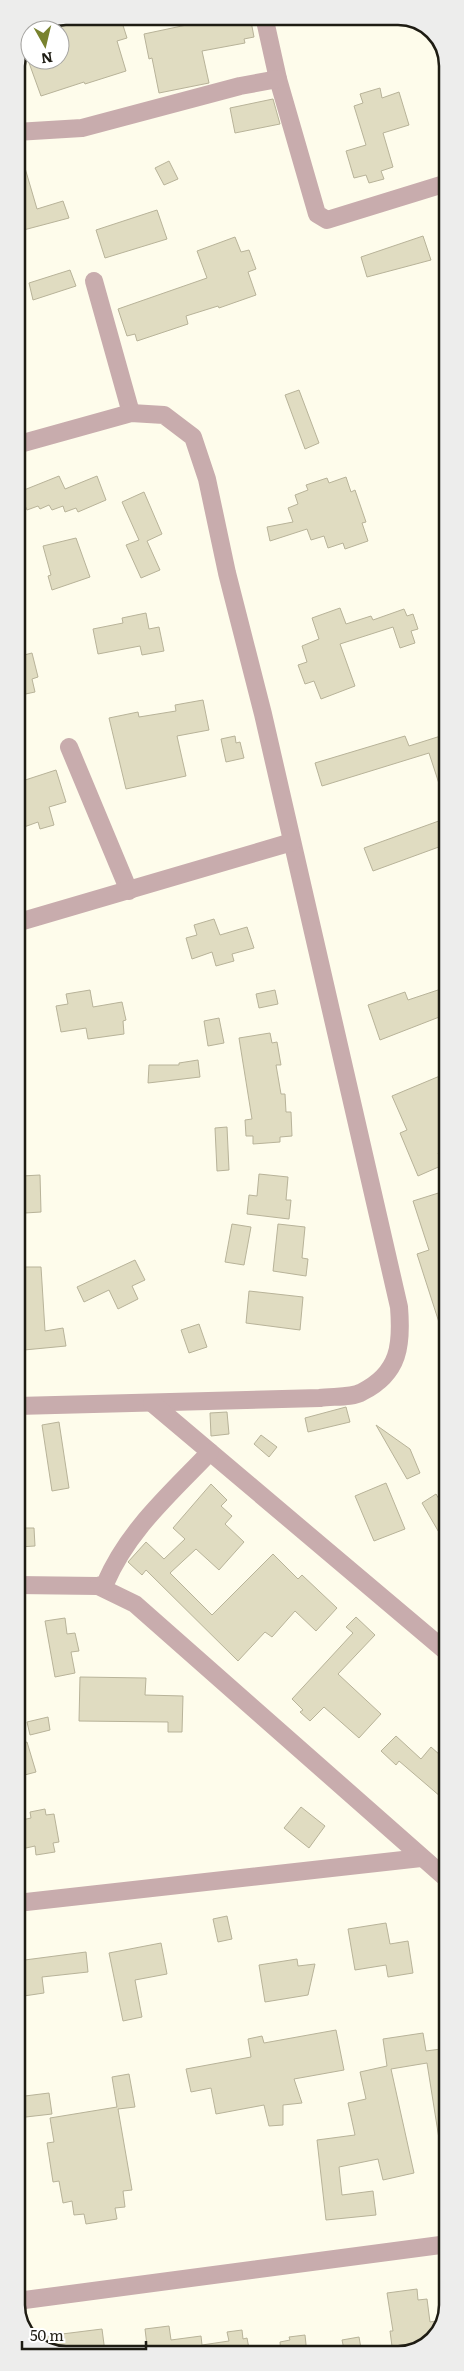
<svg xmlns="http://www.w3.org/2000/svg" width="464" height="2371" viewBox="0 0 464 2371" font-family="Literata,serif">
  <rect width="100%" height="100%" fill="#fefceb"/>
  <g fill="#e0dcc1" stroke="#b8b399">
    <polygon points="94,16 120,16 127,38 117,41 126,71 85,84 84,82 41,96 28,60 60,60 60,27"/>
    <polygon points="229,16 250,16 254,37 244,39 245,43 202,51 209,83 159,93 152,58 149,59 144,34"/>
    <polygon points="380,88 382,98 399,92 409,125 383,133 393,167 381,171 384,179 369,183 366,175 354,178 346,151 366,145 354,106 363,103 360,94"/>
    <polygon points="273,99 280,124 235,133 230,108"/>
    <polygon points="16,151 20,151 37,209 63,201 69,218 16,232"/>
    <polygon points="169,161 178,179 164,185 155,168"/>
    <polygon points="157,210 167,239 105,258 96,230"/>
    <polygon points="423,236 431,260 367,277 361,257"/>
    <polygon points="235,237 241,252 249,250 256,269 248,272 256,295 219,308 218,306 186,316 188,324 137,341 135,334 127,336 118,309 207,278 197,251"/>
    <polygon points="70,270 76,286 33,300 29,283"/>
    <polygon points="299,390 319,443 305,449 285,395"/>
    <polygon points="59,476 65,489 97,476 106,500 78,512 76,508 65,512 63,506 52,510 49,505 40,509 38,506 27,510 19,492"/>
    <polygon points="346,477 351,492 355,490 366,522 362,523 368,541 345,549 343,543 328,548 324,536 311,540 307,529 270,541 267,527 293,522 288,508 298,504 295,495 308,490 306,485 327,478 329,483"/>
    <polygon points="144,492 162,534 147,541 160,570 141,578 126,545 139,540 122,502"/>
    <polygon points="76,538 90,577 52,590 48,576 51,575 43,546"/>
    <polygon points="340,608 346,624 371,616 373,620 404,609 407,616 413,614 418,629 411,631 415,643 400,648 393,627 340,644 355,686 321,699 314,681 305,684 298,665 307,662 302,646 319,639 312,618"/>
    <polygon points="146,613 149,629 159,627 164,651 142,655 140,646 98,654 93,629 123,623 122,618"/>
    <polygon points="32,653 38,677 32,679 35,692 16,696 16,657"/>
    <polygon points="203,700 209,730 177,736 186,776 126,789 109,718 138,712 139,717 176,711 175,705"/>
    <polygon points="447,734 447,802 445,802 429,753 322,786 315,763 405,736 409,746"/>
    <polygon points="235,736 236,743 240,742 244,758 226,762 221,739"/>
    <polygon points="56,770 66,802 49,807 54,825 40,829 38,822 24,827 16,804 16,783"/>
    <polygon points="447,818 447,844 373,871 364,848"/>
    <polygon points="214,919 220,935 247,927 254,948 232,954 234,961 216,966 212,952 192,959 186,938 197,935 194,925"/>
    <polygon points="447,987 447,1014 380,1040 368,1005 405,992 408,1000"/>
    <polygon points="90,990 93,1007 122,1002 126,1020 123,1021 124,1034 88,1039 86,1028 61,1032 56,1006 68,1004 66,994"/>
    <polygon points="275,990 278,1004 259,1008 256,994"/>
    <polygon points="219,1018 224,1043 208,1046 204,1021"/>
    <polygon points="270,1033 272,1043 277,1042 281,1065 276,1065 281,1094 285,1094 286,1112 291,1112 292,1136 280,1137 280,1142 253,1144 253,1136 246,1136 245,1120 252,1119 239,1038"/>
    <polygon points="198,1060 200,1077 148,1083 149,1065 179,1065 179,1063"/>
    <polygon points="447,1073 448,1149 438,1153 443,1165 418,1176 400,1133 407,1130 392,1096"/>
    <polygon points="227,1127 229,1170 217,1171 215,1128"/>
    <polygon points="259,1174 288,1177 286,1200 291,1200 289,1219 247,1214 249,1195 257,1196"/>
    <polygon points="40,1175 41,1212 25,1213 22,1176"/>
    <polygon points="448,1190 448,1237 443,1239 448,1254 448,1341 445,1341 417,1254 429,1250 413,1201"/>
    <polygon points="232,1224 251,1227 244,1265 225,1262"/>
    <polygon points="278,1224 305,1227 302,1258 308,1259 306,1276 273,1271"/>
    <polygon points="135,1260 145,1280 132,1286 138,1299 118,1309 109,1290 84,1302 77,1287"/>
    <polygon points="16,1267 41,1267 45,1331 63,1328 66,1346 24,1350 23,1343 17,1344 17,1309 19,1309"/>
    <polygon points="249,1291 303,1297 300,1330 246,1323"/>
    <polygon points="199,1324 207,1347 189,1353 181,1330"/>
    <polygon points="346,1407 350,1422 308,1432 305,1418"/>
    <polygon points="227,1412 229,1434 211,1436 210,1413"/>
    <polygon points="59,1422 69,1488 52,1491 42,1425"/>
    <polygon points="376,1425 410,1449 420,1473 407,1479"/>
    <polygon points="261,1435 277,1447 269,1457 254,1444"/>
    <polygon points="386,1483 405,1529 374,1541 355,1496"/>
    <polygon points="211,1484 227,1500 221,1506 232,1516 225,1524 244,1542 219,1570 196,1549 170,1573 212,1615 273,1554 298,1579 302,1575 337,1608 316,1631 295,1611 272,1637 265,1632 238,1661 146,1570 142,1575 128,1562 146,1542 164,1559 185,1539 173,1528"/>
    <polygon points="436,1494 448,1514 448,1548 422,1503"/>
    <polygon points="18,1528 34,1528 35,1546 19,1547"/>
    <polygon points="356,1617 375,1635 338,1674 381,1714 359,1738 324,1707 310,1721 300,1712 303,1710 292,1699 353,1633 346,1627"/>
    <polygon points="65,1618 67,1634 75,1633 79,1651 71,1652 75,1673 55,1677 45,1621"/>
    <polygon points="80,1677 146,1678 145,1695 183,1696 182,1732 168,1732 168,1722 79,1721"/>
    <polygon points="48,1717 50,1730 30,1735 27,1722"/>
    <polygon points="396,1736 421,1759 431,1747 448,1762 448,1803 399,1761 396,1765 381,1751"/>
    <polygon points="27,1742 36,1772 17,1777 17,1745"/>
    <polygon points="301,1807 325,1826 309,1848 284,1828"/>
    <polygon points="45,1809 46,1815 54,1814 59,1842 53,1843 55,1852 36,1855 35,1846 17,1850 17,1821 31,1818 30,1812"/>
    <polygon points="227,1916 232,1939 218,1942 213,1919"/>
    <polygon points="386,1923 390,1944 408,1941 413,1973 388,1977 386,1965 355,1970 348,1929"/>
    <polygon points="161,1943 167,1974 135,1980 142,2017 123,2021 109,1953"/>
    <polygon points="86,1952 88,1972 42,1977 44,1993 17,1997 17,1961"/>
    <polygon points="297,1959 298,1966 315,1964 308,1995 265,2002 259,1965"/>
    <polygon points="336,2030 344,2070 294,2079 302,2103 283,2105 283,2125 269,2126 264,2105 216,2114 211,2088 191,2092 186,2069 251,2057 248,2039 262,2036 264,2043"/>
    <polygon points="423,2033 426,2051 448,2048 448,2144 440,2145 427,2063 391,2069 414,2173 383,2180 378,2159 339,2167 342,2195 373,2191 376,2215 326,2220 317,2140 355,2135 348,2103 366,2099 360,2072 387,2066 383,2039"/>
    <polygon points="129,2074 135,2107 118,2109 132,2190 123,2191 125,2207 115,2208 117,2219 86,2224 84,2214 74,2215 72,2201 63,2203 59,2181 53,2182 47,2143 54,2142 50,2118 117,2107 112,2077"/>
    <polygon points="49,2093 52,2114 17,2118 17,2097"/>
    <polygon points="417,2289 418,2300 427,2299 430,2322 442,2320 435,2338 426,2343 405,2346 406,2353 404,2354 393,2354 390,2331 393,2331 387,2293"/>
    <polygon points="169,2326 171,2340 201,2336 202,2345 229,2341 227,2332 242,2330 243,2339 247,2338 250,2354 148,2354 145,2329"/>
    <polygon points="102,2329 105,2352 60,2354 30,2338"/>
    <polygon points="305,2335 307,2354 281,2354 280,2342 290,2340 289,2337"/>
    <polygon points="359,2337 362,2354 345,2354 342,2340"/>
  </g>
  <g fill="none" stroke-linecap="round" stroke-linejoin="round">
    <g stroke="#c8acad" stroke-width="18">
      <polyline points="264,16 278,79 317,214 327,220 447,183"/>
      <polyline points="16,132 82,128 240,86 278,79"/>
      <polyline points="94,281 131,413"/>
      <path d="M16 445 131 413 164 415 193 437 207 479 227 573 263 714 399 1307C402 1344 400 1373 362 1392 352 1398 332 1396 320 1398L17 1406"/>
      <polyline points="69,747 129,891"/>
      <polyline points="16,923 292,842"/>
      <polyline points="152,1403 448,1653"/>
      <polyline points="17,1585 98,1586 135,1604 448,1880"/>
      <path d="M98 1586 105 1584C128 1530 170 1494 210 1452"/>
      <polyline points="17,1903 421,1858"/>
      <polyline points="17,2301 448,2244"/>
    </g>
  </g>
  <path d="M0 0H464V2371H0ZM66 25H398A41 41 0 0 1 439 66V2305A41 41 0 0 1 398 2346H66A41 41 0 0 1 25 2305V66A41 41 0 0 1 66 25Z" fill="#ededec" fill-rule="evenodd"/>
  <path fill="none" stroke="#1e1c13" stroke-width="2.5" d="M66 25H398A41 41 0 0 1 439 66V2305A41 41 0 0 1 398 2346H66A41 41 0 0 1 25 2305V66A41 41 0 0 1 66 25Z"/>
  <g transform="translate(45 45) rotate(172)"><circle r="24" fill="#ffffff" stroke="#a5a4a1"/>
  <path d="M0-4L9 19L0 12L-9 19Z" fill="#78822e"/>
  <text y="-8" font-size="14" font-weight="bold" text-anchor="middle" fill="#1e1c13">N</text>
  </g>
  <path d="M22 2341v8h124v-8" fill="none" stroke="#1e1c13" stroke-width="2.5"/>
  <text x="30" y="2341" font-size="15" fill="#1e1c13" stroke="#ffffff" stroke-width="4" paint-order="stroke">50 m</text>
</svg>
